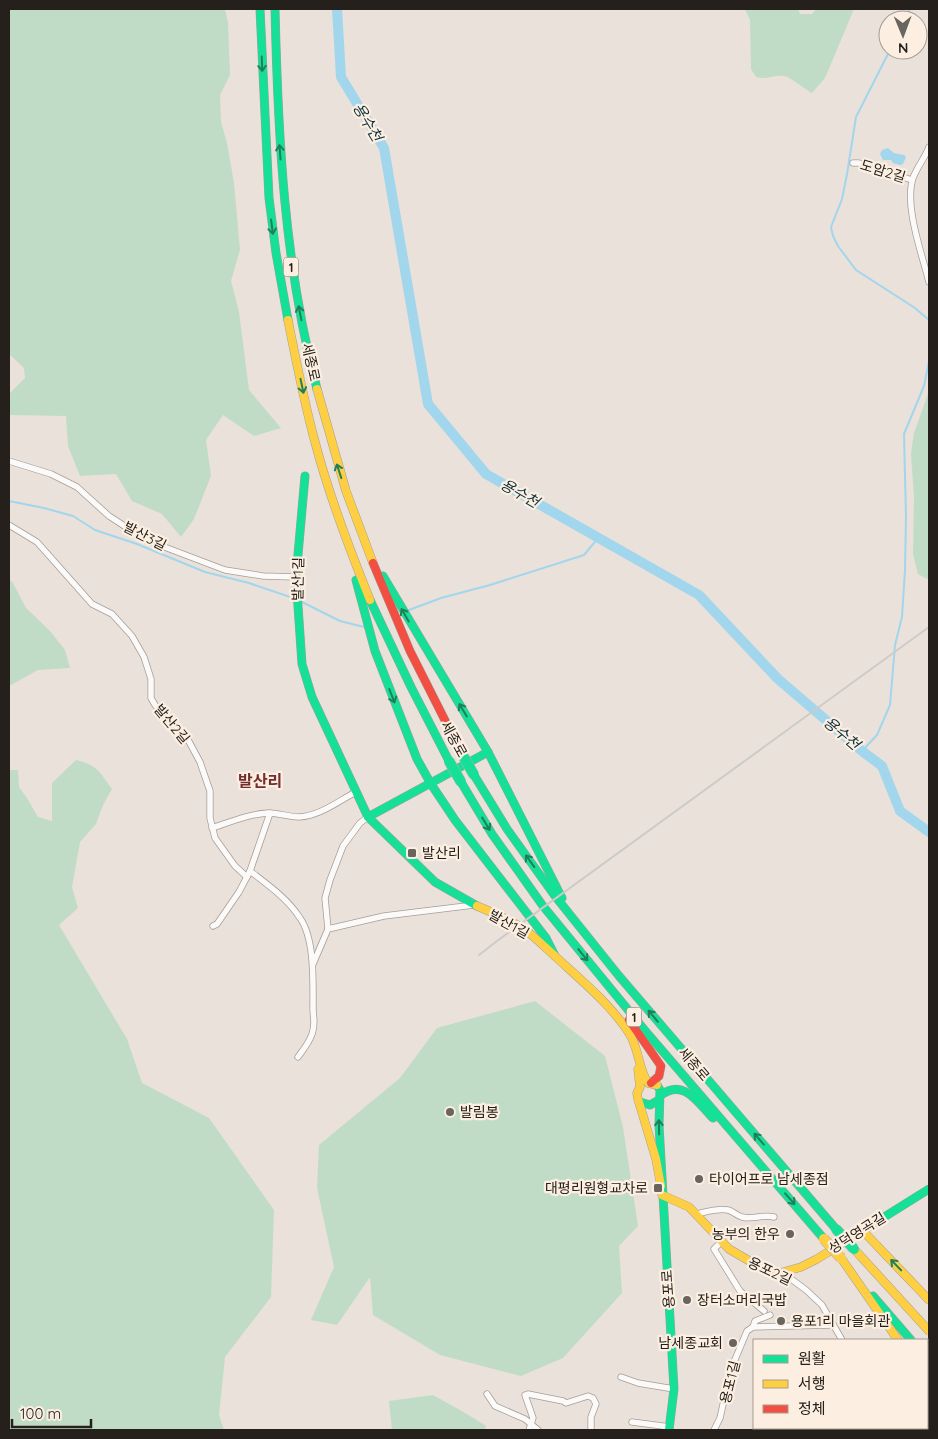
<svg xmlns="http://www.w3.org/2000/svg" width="938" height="1439" viewBox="0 0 938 1439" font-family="Quicksand,'Noto Sans KR',sans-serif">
  <rect width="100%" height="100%" fill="#e9e1da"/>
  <g fill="#c1dcc6">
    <polygon points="9,9 225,9 228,22 230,75 220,95 221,122 227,143 234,183 240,250 231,281 239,312 249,390 281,428 254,436 223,415 206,440 211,476 194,519 181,537 162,514 132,501 116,474 80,476 68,446 66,416 10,415 9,394 25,378 24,368 9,354"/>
    <path d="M745 9H798L800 14H812L816 9H854L825 78 812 93C805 89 790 77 784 76 773 75 769 80 756 77L751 69 750 20Z"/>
    <polygon points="929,391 929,580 918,574 913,554 914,497 911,453 914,433"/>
    <polygon points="9,579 13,583 26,608 50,631 65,650 70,668 38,670 9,686"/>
    <path d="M76 760C97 765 100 772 112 789L103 805 96 824 80 842 72 887 78 908 59 925 127 1039 142 1083 209 1118 274 1210 271 1297 225 1357 219 1415 224 1430H9V770H18L19 787 27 798 38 817 52 821V783Z"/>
    <polygon points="535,1001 605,1056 623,1127 638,1226 619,1246 622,1293 563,1358 521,1376 440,1355 373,1315 370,1277 337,1325 311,1320 334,1267 317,1188 319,1145 400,1078 437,1028"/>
    <polygon points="433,1395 467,1414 486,1426 485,1430 392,1430 389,1401"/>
  </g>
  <polygon fill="#a2d6ed" points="888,148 894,153 904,155 906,157 903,164 900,165 893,163 891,160 883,160 880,154 882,150"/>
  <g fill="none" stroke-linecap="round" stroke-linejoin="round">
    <g stroke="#a2d6ed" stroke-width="2">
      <polyline points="905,20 910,9"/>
      <polyline points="890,50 856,117 847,174 842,199 831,227 833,236 838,246 856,270 915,308 929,320"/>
      <polyline points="9,501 44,508 73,516 95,530 137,544 205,572 249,583 296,599"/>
      <polyline points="300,601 340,621 364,627"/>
      <polyline points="409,610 441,598 490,585 584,555 599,537"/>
      <polyline points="862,751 877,735 890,705 895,645 902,617 905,570 906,517 904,434 924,386 929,361"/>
    </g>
    <polyline stroke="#a2d6ed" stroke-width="10" points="337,9 341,77 384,148 428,404 486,474 699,595 778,679 862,751 882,766 900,811 929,832"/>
    <g stroke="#a49e99" stroke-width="7">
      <g id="street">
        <path d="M929 147C925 158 917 167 913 178 904 206 922 254 929 282"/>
        <polyline points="853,163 859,163 912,180"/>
        <polyline points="9,461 51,474 77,487 109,516 146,540 225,570 263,576 296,577"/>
        <polyline points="9,525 37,542 92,604 112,614 132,636 144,657 151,679 151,698 155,705 165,717 186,736 200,762 210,791 210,818 215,838 235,866 247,877"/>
        <path d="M212 828C230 822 249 814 268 813 279 813 289 817 299 817 320 816 338 801 356 792"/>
        <path d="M250 871C268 885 288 899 300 918 315 939 313 983 313 1008 313 1019 316 1022 312 1034 309 1043 303 1050 298 1057"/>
        <polyline points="213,926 217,924 239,892 250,871 270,813"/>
        <polyline points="328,929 325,898 330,880 343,846 360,823 368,817"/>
        <polyline points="313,964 328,929 384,916 474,905"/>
        <path d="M696 1214C706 1212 718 1208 728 1210 733 1211 737 1216 742 1217 753 1220 763 1214 774 1217"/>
        <polyline points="722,1241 714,1249 740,1291 764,1311"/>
        <polyline points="783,1273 806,1290 822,1305 842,1340"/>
        <polyline points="753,1327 755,1321 770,1315"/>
        <polyline points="621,1377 638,1383 674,1389"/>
        <polyline points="487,1394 495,1406 525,1419 538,1430"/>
        <polyline points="632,1422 670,1427"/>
        <polyline points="529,1430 533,1418 525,1395 528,1394 563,1401 566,1403 588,1396 593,1398 596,1404 591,1417 591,1430"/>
        <polyline points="714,1430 720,1418 731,1369 747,1331 753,1327 833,1325"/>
        <polyline points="856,1430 856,1428"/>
      </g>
    </g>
    <g stroke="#a49e99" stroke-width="9">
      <g id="fast">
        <polyline points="260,9 269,198 276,253 288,320"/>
        <path d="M275 9C278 137 284 264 317 389"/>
        <polyline points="305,476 296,577 302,664 312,697 368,817 435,882 477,906"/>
        <polyline points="383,576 488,752 562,898"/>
        <polyline points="356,580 375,651 417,759 431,784 455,820 546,938 555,956"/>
        <polyline points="370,600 411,687 449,761"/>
        <polyline points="474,775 507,829 555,896 619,976 836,1229"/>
        <polyline points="461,782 492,834 543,906 647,1033 824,1239"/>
        <polyline points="368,817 488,752"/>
        <polyline points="657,1085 660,1090 659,1125 674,1389 669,1430"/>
        <path d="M661 1095C684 1078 698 1103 713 1118"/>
        <polyline points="640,1102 650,1105 659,1100"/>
        <polyline points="873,1224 929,1189"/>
        <polyline points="873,1296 911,1340"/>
        <polyline points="927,1360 929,1363"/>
        <polyline points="927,1397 929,1403"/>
      </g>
    </g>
    <g stroke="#a49e99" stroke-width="9">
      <g id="slow">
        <path d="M288 320C296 361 304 402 315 442 329 496 349 548 370 600"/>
        <polyline points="317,389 346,491 373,563"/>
        <path d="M477 906C494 913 513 921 528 932 538 940 547 949 557 958 580 979 612 1006 629 1033 639 1048 638 1068 648 1083L657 1085"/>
        <polyline points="638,1069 640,1087 637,1093 638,1099 656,1159 661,1186"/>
        <polyline points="662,1195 689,1207 729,1249 763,1269 780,1273 801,1267 817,1259 873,1224"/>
        <polyline points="862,1230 929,1300"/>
        <polyline points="854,1249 929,1331"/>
        <polyline points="841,1258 898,1340"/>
        <polyline points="922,1428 924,1430"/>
      </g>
    </g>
    <g stroke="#a49e99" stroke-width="9">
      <g id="jam">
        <polyline points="373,563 410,651 462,754"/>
        <polyline points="629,1020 661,1066 659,1076 651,1083"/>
      </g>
    </g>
    <use href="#street" stroke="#fcfaf9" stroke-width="5.5"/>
    <use href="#fast" stroke="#16e098" stroke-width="8"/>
    <use href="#slow" stroke="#ffcf43" stroke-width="8"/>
    <use href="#jam" stroke="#f24e42" stroke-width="8"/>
    <polyline stroke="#cdcbc8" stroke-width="2" points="479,955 497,941 929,627"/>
    <g stroke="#beb0ac" stroke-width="11" stroke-linecap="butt">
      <g id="fast-bridge">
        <polyline points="462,754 474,775"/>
        <polyline points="449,761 461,782"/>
        <polyline points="836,1229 854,1249"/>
      </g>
    </g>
    <g stroke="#beb0ac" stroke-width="11" stroke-linecap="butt">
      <polyline id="slow-bridge" points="824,1239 841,1258"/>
    </g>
    <use href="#fast-bridge" stroke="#16e098" stroke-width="10"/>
    <use href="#slow-bridge" stroke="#ffcf43" stroke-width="10"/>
  </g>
  <defs><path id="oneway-shaft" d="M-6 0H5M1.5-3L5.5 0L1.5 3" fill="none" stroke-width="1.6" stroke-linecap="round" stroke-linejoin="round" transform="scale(1.25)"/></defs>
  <g stroke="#1e805a">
    <use href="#oneway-shaft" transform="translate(262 64) rotate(88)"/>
    <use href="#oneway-shaft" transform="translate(280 152) rotate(-94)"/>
    <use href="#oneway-shaft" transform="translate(272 227) rotate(83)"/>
    <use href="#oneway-shaft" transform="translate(300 313) rotate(-101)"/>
    <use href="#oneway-shaft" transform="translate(302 386) rotate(78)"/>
    <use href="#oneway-shaft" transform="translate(339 471) rotate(-108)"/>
    <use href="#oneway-shaft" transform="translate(405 615) rotate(-120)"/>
    <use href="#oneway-shaft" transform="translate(392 696) rotate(69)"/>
    <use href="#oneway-shaft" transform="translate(463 710) rotate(-121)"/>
    <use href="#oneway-shaft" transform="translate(486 824) rotate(59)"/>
    <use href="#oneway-shaft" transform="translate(530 861) rotate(-126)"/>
    <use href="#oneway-shaft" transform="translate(583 955) rotate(51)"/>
    <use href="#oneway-shaft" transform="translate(653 1016) rotate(-130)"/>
    <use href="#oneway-shaft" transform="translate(659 1127) rotate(-91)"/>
    <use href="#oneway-shaft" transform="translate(759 1139) rotate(-131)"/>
    <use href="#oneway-shaft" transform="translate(790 1199) rotate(49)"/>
    <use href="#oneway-shaft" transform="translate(896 1265) rotate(-134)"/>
  </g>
  <g fill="#6a645e" stroke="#fcefe1" stroke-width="2">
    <rect x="407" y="848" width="10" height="10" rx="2.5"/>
    <circle cx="450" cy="1112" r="5"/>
    <circle cx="699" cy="1179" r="5"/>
    <rect x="653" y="1183" width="10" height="10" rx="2.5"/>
    <circle cx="790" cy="1234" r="5"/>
    <circle cx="687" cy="1300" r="5"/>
    <circle cx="781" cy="1321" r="5"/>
    <circle cx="733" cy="1343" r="5"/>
  </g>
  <g text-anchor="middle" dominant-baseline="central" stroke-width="4.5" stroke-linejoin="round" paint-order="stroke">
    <g fill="#fcefe1" stroke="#665e56" stroke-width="1">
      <rect x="283.5" y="257.5" width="15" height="19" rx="4"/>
      <rect x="626.5" y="1007.5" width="15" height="19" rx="4"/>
    </g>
    <g font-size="12" font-weight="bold" fill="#25201b">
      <text x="291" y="267">1</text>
      <text x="634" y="1017">1</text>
    </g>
    <g font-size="14" fill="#25201b" stroke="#fcefe1">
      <text transform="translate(883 171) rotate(17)">도암2길</text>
      <text transform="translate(311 362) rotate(77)">세종로</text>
      <text transform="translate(145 536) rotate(27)">발산3길</text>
      <text transform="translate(298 579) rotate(-89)">발산1길</text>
      <text transform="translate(172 724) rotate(50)">발산2길</text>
      <text transform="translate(454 739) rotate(61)">세종로</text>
      <text transform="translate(509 924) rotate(29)">발산1길</text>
      <text transform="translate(694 1064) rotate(49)">세종로</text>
      <text transform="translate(857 1233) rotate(-32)">성덕영곡길</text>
      <text transform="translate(770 1271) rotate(25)">용포2길</text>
      <text transform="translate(668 1289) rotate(-94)">용포로</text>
      <text transform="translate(730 1382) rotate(-76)">용포1길</text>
    </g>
    <g font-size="14" fill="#25201b" stroke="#fcefe1" text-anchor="start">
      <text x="422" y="853">발산리</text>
      <text x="460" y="1112">발림봉</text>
      <text x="709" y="1179">타이어프로 남세종점</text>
      <text x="648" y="1188" text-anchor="end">대평리원형교차로</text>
      <text x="780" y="1234" text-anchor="end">농부의 한우</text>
      <text x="697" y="1300">장터소머리국밥</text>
      <text x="791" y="1321">용포1리 마을회관</text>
      <text x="723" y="1343" text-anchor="end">남세종교회</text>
    </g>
    <g font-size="15" font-style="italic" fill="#0d3241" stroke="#fcefe1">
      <text transform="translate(368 122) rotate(59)">용수천</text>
      <text transform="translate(520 493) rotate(30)">용수천</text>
      <text transform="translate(842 733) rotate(40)">용수천</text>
    </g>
    <g font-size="16" font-weight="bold" fill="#742d31" stroke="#fcefe1">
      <text x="260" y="781">발산리</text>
    </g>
  </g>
  <rect width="938" height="1439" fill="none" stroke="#25201b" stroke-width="20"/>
  <rect x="753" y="1339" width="175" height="90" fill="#fcefe1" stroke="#a69c92"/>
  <rect x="763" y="1355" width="25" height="8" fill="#16e098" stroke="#a69c92"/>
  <text x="798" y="1364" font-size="15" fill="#25201b">원활</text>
  <rect x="763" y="1380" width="25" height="8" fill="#ffcf43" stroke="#a69c92"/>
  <text x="798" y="1389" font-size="15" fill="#25201b">서행</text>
  <rect x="763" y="1405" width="25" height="8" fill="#f24e42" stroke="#a69c92"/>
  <text x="798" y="1414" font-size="15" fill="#25201b">정체</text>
  <g transform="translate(903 35) rotate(179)"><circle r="24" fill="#fcefe1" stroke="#a69c92"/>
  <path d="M0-4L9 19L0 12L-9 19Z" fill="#6a645e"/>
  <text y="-8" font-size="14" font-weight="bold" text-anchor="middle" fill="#25201b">N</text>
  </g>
  <path d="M12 1419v8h79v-8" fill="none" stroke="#25201b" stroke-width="2.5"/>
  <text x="20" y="1419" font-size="15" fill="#25201b" stroke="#fcefe1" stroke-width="4" paint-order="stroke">100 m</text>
</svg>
